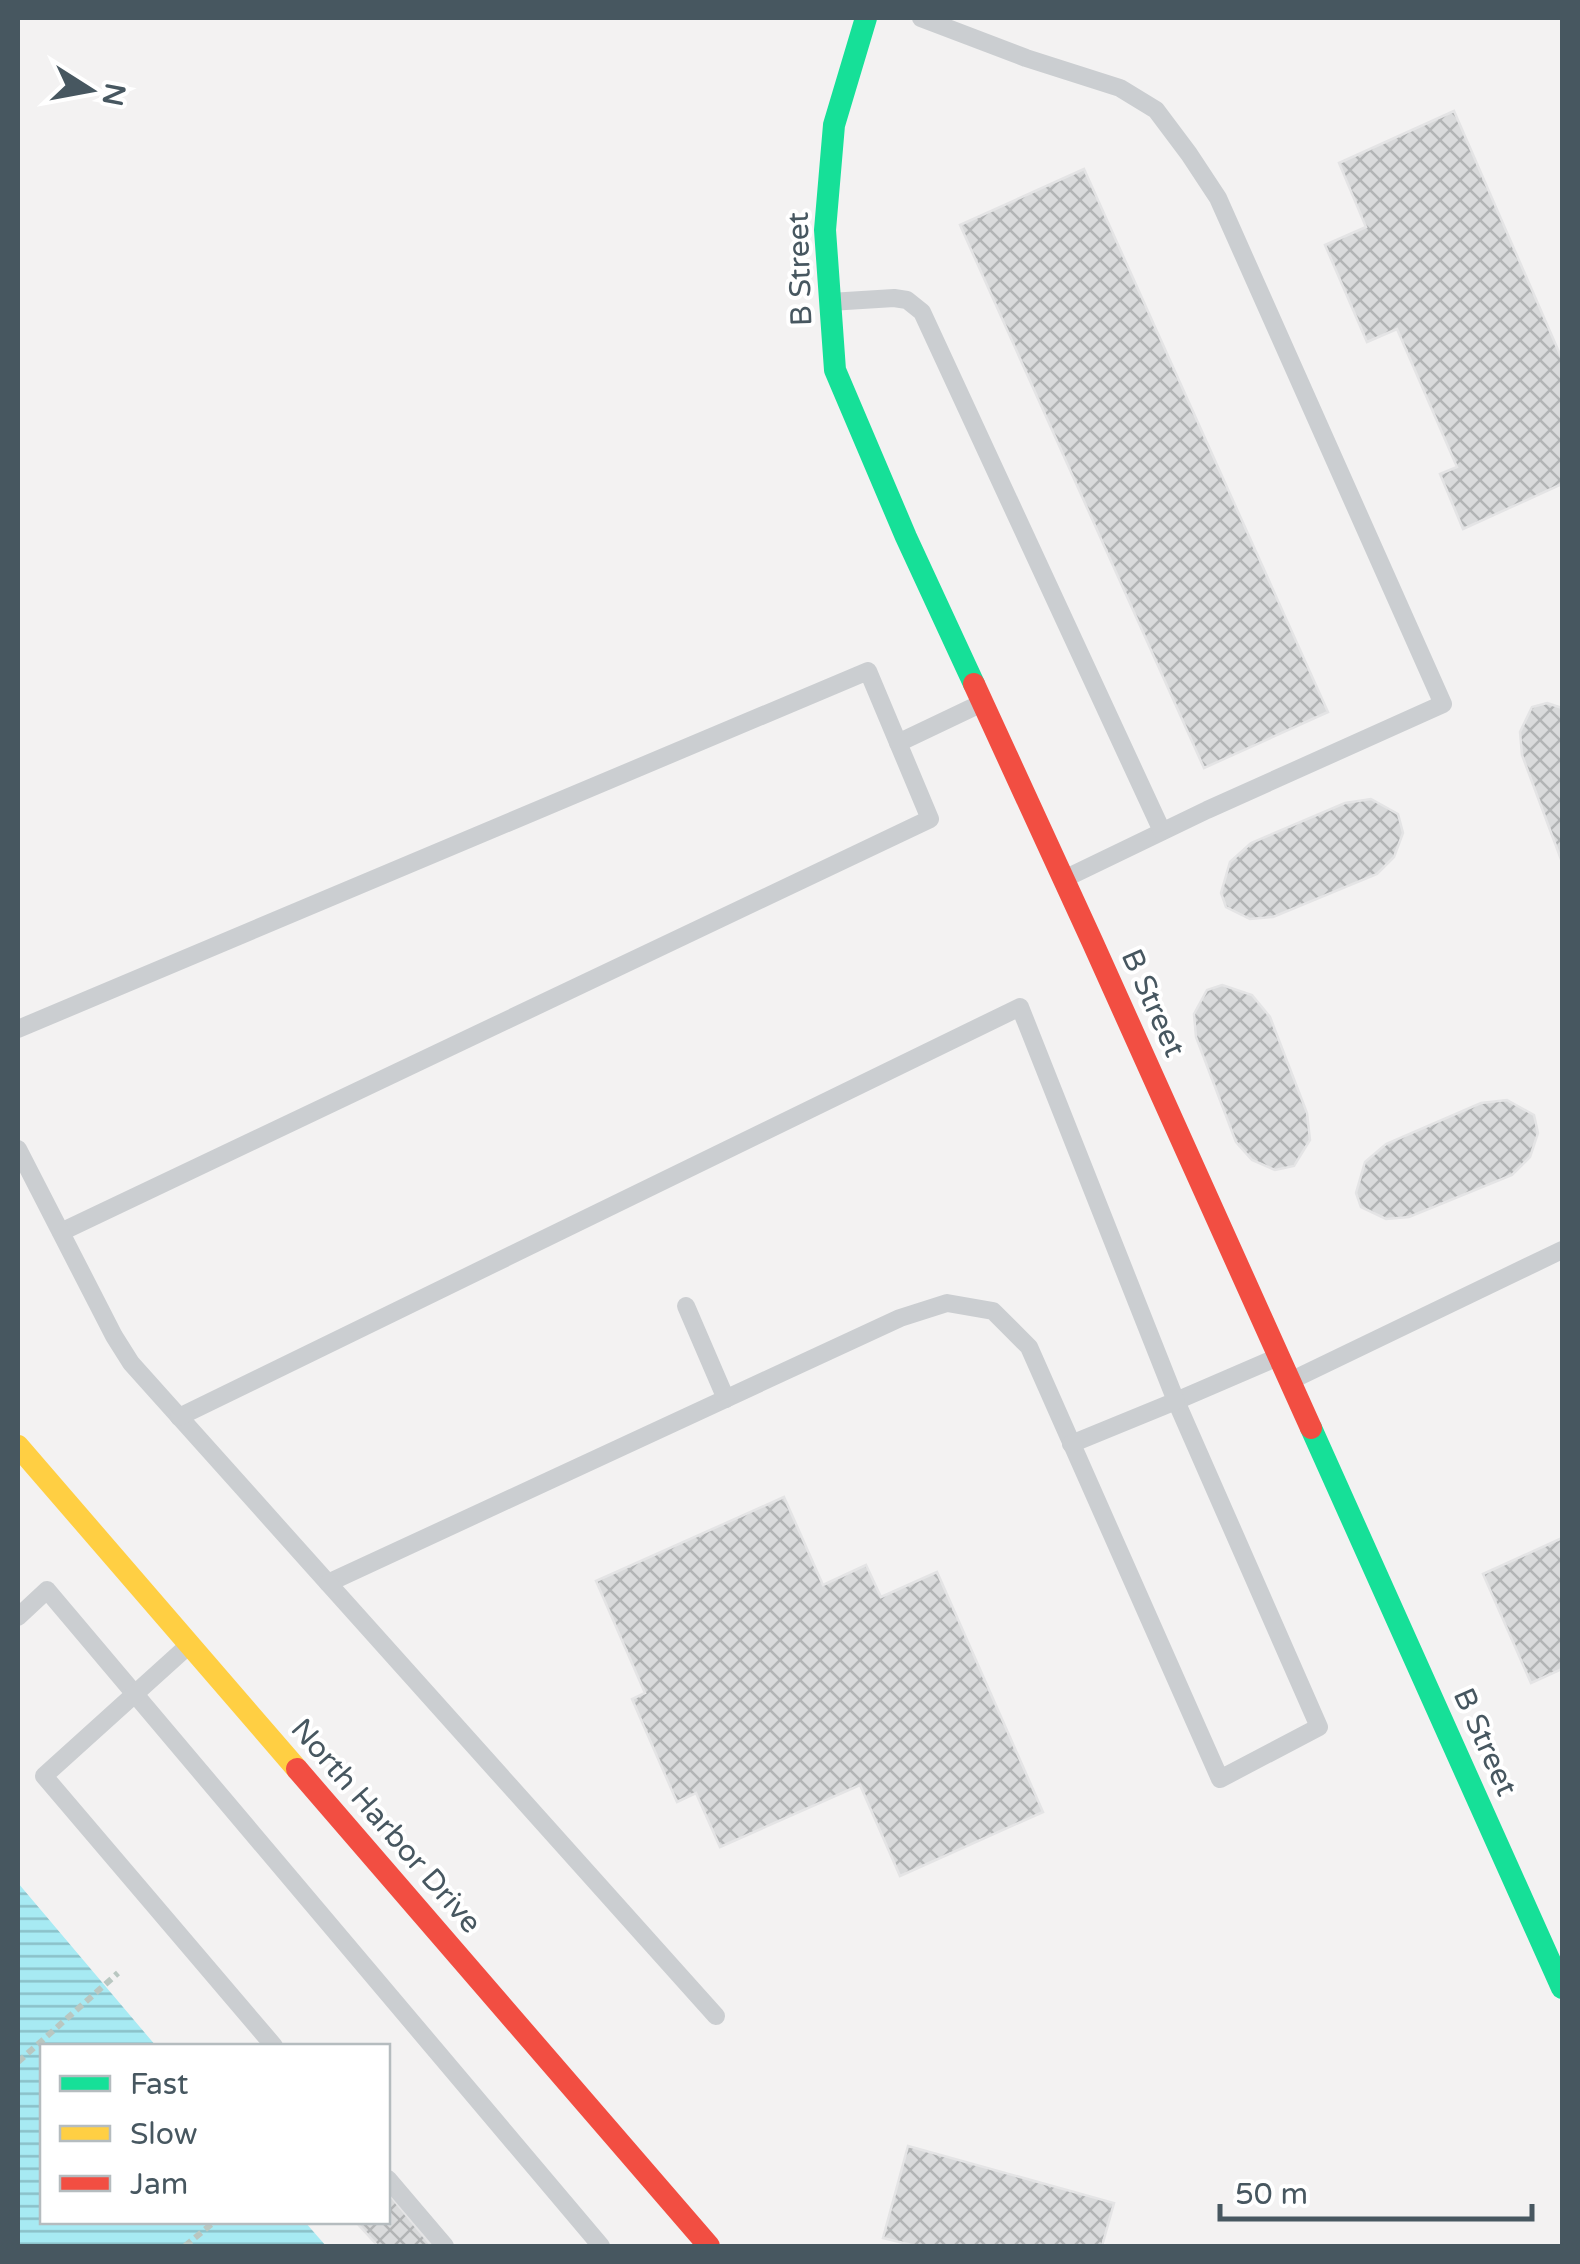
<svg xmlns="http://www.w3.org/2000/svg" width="1580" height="2264" viewBox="0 0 1580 2264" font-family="'Varela Round',sans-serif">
  <defs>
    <pattern id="water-rules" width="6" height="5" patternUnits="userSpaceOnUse" patternTransform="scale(2.5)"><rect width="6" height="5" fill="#a7eaf3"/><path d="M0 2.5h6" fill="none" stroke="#8ac0c8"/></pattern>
    <pattern id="building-cross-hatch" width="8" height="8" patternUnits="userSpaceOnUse" patternTransform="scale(2.5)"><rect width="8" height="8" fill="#d9dadb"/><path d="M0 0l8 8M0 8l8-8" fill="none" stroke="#b2b4b5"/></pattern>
  </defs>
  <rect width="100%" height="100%" fill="#f3f2f2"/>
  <polygon fill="url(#water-rules)" points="18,1883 156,2046 42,2046 42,2222 305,2222 326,2246 18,2246"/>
  <g fill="url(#building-cross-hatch)" stroke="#e4e4e5" stroke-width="2.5">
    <polygon points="1454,111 1562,359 1562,484 1463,529 1440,474 1457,467 1397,329 1367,342 1325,245 1366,227 1339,163"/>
    <polygon points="1084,169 1328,712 1204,768 960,225"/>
    <polygon points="1547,703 1562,708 1562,862 1522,755 1520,732 1532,707"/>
    <polygon points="1371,799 1398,814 1403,833 1394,857 1377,874 1273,917 1250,919 1226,907 1221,893 1230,862 1251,843 1345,803"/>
    <polygon points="1222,985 1252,995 1270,1017 1307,1113 1310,1140 1294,1166 1275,1170 1252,1160 1236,1142 1196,1037 1194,1014 1207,990"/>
    <polygon points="1507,1100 1534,1115 1538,1133 1530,1157 1512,1175 1409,1217 1386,1219 1361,1207 1356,1193 1365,1162 1386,1144 1481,1103"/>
    <polygon points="784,1497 823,1585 866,1565 881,1597 937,1572 1043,1812 900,1876 860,1785 720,1847 696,1793 677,1802 632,1699 645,1693 596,1581"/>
    <polygon points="1562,1538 1562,1669 1531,1683 1483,1574"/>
    <polygon points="908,2146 1114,2203 1102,2246 916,2246 883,2238"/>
    <polygon points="388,2193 430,2244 427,2246 378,2246 356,2222 388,2222"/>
  </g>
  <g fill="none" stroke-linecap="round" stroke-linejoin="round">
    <g stroke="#b9c7c1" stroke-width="6" stroke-dasharray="8 5" stroke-linecap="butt">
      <polyline points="18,2062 118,1973"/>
      <polyline points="185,2246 214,2222"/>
    </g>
    <g stroke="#cbced1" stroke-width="18">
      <polyline points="921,18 1026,58 1120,88 1156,110 1189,154 1218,198 1443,704 1207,810 1066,878"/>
      <polyline points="830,302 894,298 907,300 922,312 1162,831"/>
      <polyline points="898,743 982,703"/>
      <polyline points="18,1029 868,671 930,819 61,1232"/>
      <polyline points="18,1149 114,1336 131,1363 328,1583 900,1318 947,1303 993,1311 1029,1347 1220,1779 1319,1727 1176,1401 1278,1357"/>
      <polyline points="686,1306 726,1399"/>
      <polyline points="1290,1381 1562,1250"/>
      <polyline points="179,1417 1020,1007 1176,1401 1071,1444"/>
      <polyline points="328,1583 716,2016"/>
      <polyline points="18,1617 47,1590 601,2246"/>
      <polyline points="189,1645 44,1776 274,2046"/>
      <polyline points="388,2179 445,2246"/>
    </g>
    <g stroke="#16e098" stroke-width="22">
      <polyline points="866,18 834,125 825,230 835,370 906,537 974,684"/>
      <polyline points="1311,1428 1562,1988"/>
    </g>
    <polyline stroke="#ffcf43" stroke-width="22" points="18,1446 297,1769"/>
    <g stroke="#f24e42" stroke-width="22">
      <polyline points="974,684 1092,941 1311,1428"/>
      <polyline points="297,1769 709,2246"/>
    </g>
  </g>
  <g text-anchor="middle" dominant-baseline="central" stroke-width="8" stroke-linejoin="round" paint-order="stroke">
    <g font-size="30" fill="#475760" stroke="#fff">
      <text transform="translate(800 269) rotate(-92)">B Street</text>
      <text transform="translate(1153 1003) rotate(66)">B Street</text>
      <text transform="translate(1485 1742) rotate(66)">B Street</text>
      <text transform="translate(386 1826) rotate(49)">North Harbor Drive</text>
    </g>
  </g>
  <rect width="1580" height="2264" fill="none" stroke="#475760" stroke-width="40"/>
  <rect x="40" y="2044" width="350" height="180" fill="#ffffff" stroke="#b5bcbf" stroke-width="2.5"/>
  <rect x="60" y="2076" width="50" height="15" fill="#16e098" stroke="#b5bcbf" stroke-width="2.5"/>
  <text x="130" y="2094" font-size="30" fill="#475760">Fast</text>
  <rect x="60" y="2126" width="50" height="15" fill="#ffcf43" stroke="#b5bcbf" stroke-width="2.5"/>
  <text x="130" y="2144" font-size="30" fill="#475760">Slow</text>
  <rect x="60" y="2176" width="50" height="15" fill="#f24e42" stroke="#b5bcbf" stroke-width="2.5"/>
  <text x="130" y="2194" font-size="30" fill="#475760">Jam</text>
  <g transform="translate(90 90) rotate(101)" stroke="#ffffff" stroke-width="8" paint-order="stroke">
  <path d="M0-8L18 38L0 25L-18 38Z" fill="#475760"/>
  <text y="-15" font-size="28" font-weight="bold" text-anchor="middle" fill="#475760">N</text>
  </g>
  <path d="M1220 2204v15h312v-15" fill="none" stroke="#475760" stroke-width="5"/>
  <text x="1235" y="2204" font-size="30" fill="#475760" stroke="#ffffff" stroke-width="8" paint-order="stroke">50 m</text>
</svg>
